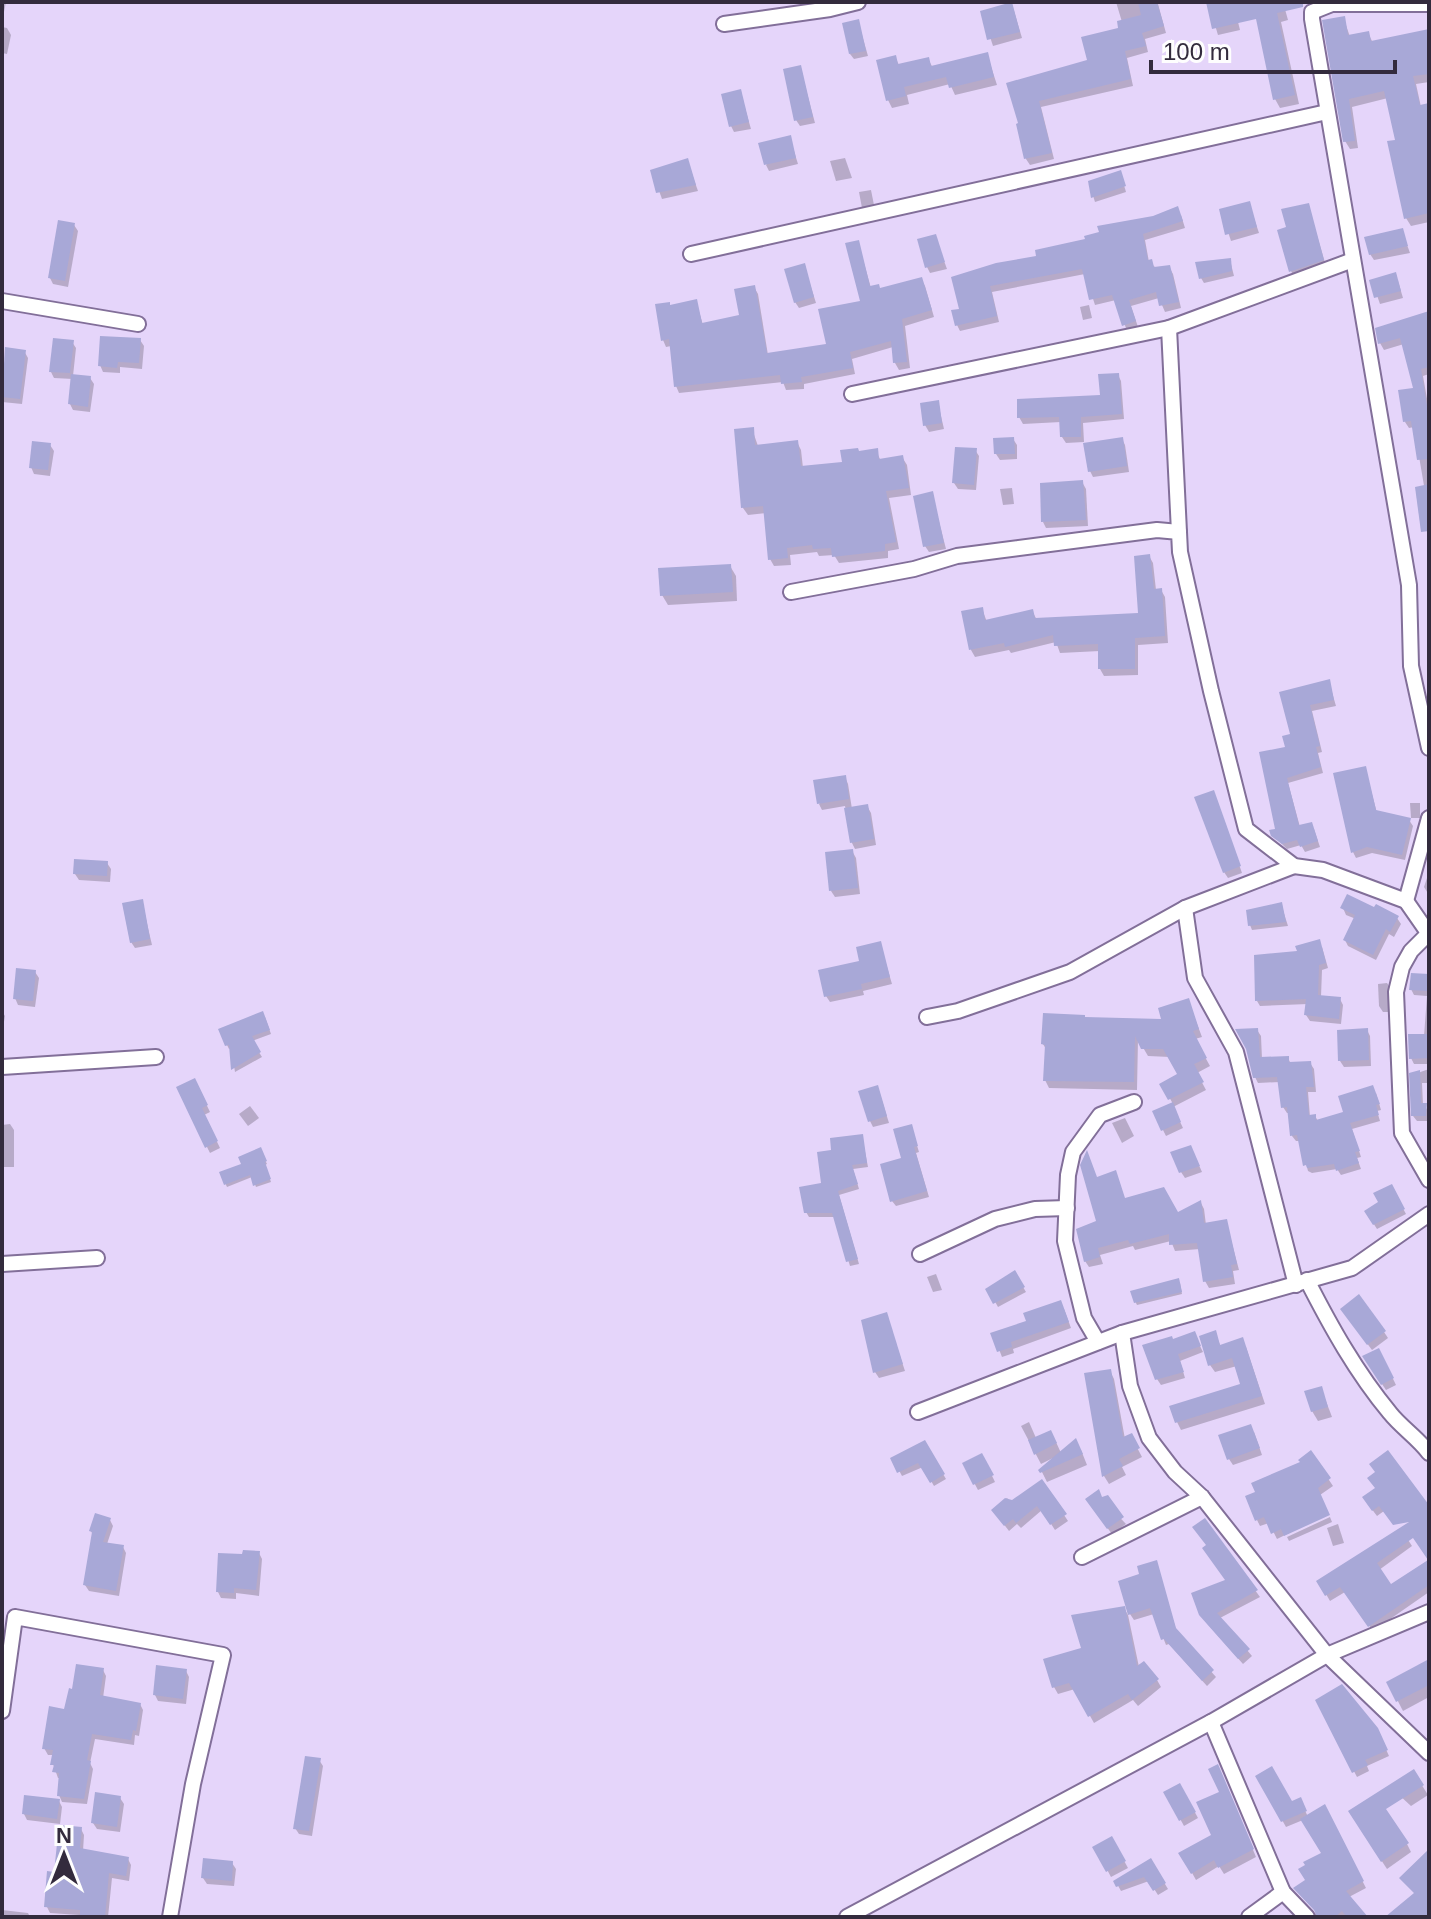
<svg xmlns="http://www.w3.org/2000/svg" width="1431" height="1919" viewBox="0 0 1431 1919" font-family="Helvetica,sans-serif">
  <rect width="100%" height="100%" fill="#e5d5fa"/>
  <g fill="#0003">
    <polygon points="2,2 6,2 2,22"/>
    <polygon points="1116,2 1164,2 1158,4 1166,33 1145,39 1148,52 1127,58 1133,86 1041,107 1054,159 1030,165 1026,159 1018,125 1021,125 1009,84 1089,62 1121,30 1122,22"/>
    <polygon points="1208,2 1233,2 1240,30 1218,35"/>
    <polygon points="1261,2 1283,2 1288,20 1281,22 1299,104 1280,108 1275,99"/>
    <polygon points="1014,11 1022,38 993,46 982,12"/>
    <polygon points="1344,19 1350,37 1368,33 1373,43 1429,32 1429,82 1416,84 1421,107 1429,105 1429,222 1411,226 1406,218 1398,141 1388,98 1352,107 1358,148 1350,149 1345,141"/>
    <polygon points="858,21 868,56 854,59 850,54"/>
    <polygon points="2,27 7,28 11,35 7,54 2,53"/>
    <polygon points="987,54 997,85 955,95 950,84 907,95 909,104 892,108 888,100 895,57 899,65 928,59 933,68"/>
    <polygon points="800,67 815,123 800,126 796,120"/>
    <polygon points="740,91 751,129 734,132 731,126"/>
    <polygon points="790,138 798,164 769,171 766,165"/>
    <polygon points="845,158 852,178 836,181 830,161"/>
    <polygon points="687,160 698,191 662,199 652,171"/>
    <polygon points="1121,175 1126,192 1095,202 1089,183"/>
    <polygon points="871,190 874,205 862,208 859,192"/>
    <polygon points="1249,203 1259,233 1231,241 1221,210"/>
    <polygon points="1308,205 1326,266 1294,277 1291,271 1288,229"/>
    <polygon points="1181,215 1185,228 1145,240 1149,262 1155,267 1169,267 1173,274 1181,308 1165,312 1159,298 1131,306 1138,327 1127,331 1116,300 1095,305 1085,274 992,292 999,322 960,331 957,325 961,310 953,278 1039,257"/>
    <polygon points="74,225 78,231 68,287 53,284 50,278"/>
    <polygon points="1402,231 1410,253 1374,260 1370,254"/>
    <polygon points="935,236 947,269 930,273 927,267"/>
    <polygon points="858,242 871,288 880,290 921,279 925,286 934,317 905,326 910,368 899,370 895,363 893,347 852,359 855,374 804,384 804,389 786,390 783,382 679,393 676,386 671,346 666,347 663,340 670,307 696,301 703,325 741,317 754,287 758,294 768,355 829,346 863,303"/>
    <polygon points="1230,260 1234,276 1204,283 1201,278"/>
    <polygon points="804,265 816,303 799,308 795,302"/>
    <polygon points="1372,281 1398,281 1403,298 1380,304"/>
    <polygon points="1089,305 1092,318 1083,320 1080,307"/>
    <polygon points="1429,313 1429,374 1423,376 1429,410 1429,515 1414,427 1409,428 1405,422 1415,389 1404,344 1384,350 1380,343"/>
    <polygon points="140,340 144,346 142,369 120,367 120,373 103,372 100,365"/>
    <polygon points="72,342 76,348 73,376 90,378 94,384 90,412 73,410 70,404 73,379 54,378 51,372"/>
    <polygon points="24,351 28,358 22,404 2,402 2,370"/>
    <polygon points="1118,375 1121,381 1124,419 1083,423 1084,442 1066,443 1062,437 1061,422 1023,424 1019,417 1102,397"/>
    <polygon points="938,403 944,429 929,432 925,425"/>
    <polygon points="752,429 758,446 797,442 801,450 803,468 844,464 859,453 876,451 881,461 902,457 907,465 911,495 889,498 899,549 888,551 888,558 839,563 834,555 819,556 817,552 790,555 791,565 774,566 770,559 766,513 748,515 743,508"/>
    <polygon points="1013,439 1017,445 1017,459 1000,460 996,454"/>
    <polygon points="1122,439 1125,445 1129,472 1093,477 1090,471"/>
    <polygon points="50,445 54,451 50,476 34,474 31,467"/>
    <polygon points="975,450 979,456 976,490 958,489 954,483"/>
    <polygon points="1082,482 1086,489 1088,526 1046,528 1043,522"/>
    <polygon points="1012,488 1014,504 1003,505 1000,489"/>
    <polygon points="932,494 946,549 929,552 925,546"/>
    <polygon points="1149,556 1153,563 1156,590 1161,590 1165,597 1168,643 1138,645 1138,675 1104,676 1100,669 1100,651 1060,653 1056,642 1011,653 1009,650 975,657 971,650 963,613 982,609 987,622 1032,611 1037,620 1140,615"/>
    <polygon points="730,566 736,576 737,601 668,605 662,595"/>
    <polygon points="1329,682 1336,706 1312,711 1322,752 1318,753 1323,773 1288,783 1300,827 1314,829 1320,847 1305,852 1301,845 1287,849 1273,835 1277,830 1292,735 1282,693"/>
    <polygon points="1365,768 1377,813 1409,820 1413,826 1405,860 1372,853 1356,858 1353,852"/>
    <polygon points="845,777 848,784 852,809 867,806 871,813 876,845 855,849 852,843 845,806 822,810 819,804"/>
    <polygon points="1216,799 1242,873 1228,878 1224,872"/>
    <polygon points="1410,803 1420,803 1420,818 1411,818"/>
    <polygon points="852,851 856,858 860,894 835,897 831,891"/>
    <polygon points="107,863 111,869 110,882 79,880 75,874"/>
    <polygon points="1429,872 1429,895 1424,887"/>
    <polygon points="142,902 152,945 135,948 131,942"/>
    <polygon points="1281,904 1288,926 1252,930 1250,925"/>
    <polygon points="1343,908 1397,918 1401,924 1394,937 1389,934 1376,960 1348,946 1345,940 1356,919 1346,915"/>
    <polygon points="880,943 892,984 863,991 864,995 830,1002 826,996"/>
    <polygon points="1322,947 1328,968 1322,970 1321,997 1340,999 1343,1005 1341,1024 1310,1021 1306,1015 1308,1004 1260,1006 1257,1001 1299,953"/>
    <polygon points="35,972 39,978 35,1007 18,1005 15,998"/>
    <polygon points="1429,977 1429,1064 1414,1064 1411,1058 1424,1036 1427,996 1414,995 1411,989"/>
    <polygon points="1387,983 1391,989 1389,1012 1383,1012 1379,1006 1378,984"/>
    <polygon points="1188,1000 1202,1037 1195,1039 1210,1066 1197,1073 1206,1090 1173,1107 1183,1128 1166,1136 1163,1130 1173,1104 1162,1084 1180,1075 1170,1057 1148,1056 1138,1039 1137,1090 1049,1088 1045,1080 1046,1049 1043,1044 1085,1019 1164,1021"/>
    <polygon points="2,1011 5,1016 2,1033"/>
    <polygon points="265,1017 271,1034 252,1041 262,1057 235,1072 231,1048 229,1049 227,1045"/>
    <polygon points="1257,1030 1261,1036 1262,1059 1288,1058 1291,1064 1310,1063 1314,1069 1316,1092 1308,1092 1310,1117 1315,1116 1318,1121 1346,1114 1376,1093 1381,1110 1377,1111 1380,1121 1352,1129 1361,1157 1357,1158 1361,1169 1341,1175 1337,1169 1312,1173 1308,1171 1300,1141 1296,1141 1292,1136 1290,1113 1287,1113 1283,1107 1280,1082 1258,1083 1255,1077"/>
    <polygon points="1367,1030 1370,1036 1371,1066 1344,1067 1340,1061"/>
    <polygon points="1429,1069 1429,1083 1422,1083 1423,1105 1429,1111 1428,1121 1417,1121 1413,1116 1412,1075"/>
    <polygon points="198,1087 210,1112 204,1115 220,1148 210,1153 207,1147"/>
    <polygon points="880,1094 889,1123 873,1127 870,1121"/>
    <polygon points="250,1106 259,1118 248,1126 239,1114"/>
    <polygon points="1125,1118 1134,1136 1122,1143 1112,1123"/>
    <polygon points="10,1124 14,1130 14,1167 2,1167 2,1125"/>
    <polygon points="911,1126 919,1152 916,1153 929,1197 896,1206 892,1201"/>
    <polygon points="862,1136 868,1167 853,1169 859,1189 839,1195 859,1264 850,1266 835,1217 809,1217 806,1212 824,1184 833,1151"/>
    <polygon points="260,1150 267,1164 265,1165 271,1182 256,1187 252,1177 227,1187 221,1174 244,1165"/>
    <polygon points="1194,1154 1202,1172 1185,1178 1181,1172"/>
    <polygon points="1115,1173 1125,1200 1177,1214 1201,1203 1204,1209 1206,1225 1226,1221 1239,1270 1233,1271 1235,1284 1209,1288 1205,1281 1200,1249 1175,1251 1171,1241 1135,1250 1133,1246 1100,1255 1103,1264 1089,1267 1085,1261 1099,1223 1097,1179"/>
    <polygon points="1391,1186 1406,1214 1377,1229 1366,1212 1380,1203"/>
    <polygon points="1014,1272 1026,1292 998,1307 988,1289"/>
    <polygon points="936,1274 942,1290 933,1292 927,1277"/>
    <polygon points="1180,1283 1182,1294 1137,1305 1136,1303 1133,1293"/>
    <polygon points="1064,1309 1071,1328 1013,1349 1014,1353 1002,1357 993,1334"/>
    <polygon points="886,1314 905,1371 879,1378 875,1372"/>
    <polygon points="1346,1315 1384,1332 1388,1338 1372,1350"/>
    <polygon points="1215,1333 1221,1347 1246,1347 1265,1404 1181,1430 1177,1422 1243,1385 1237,1366 1215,1372 1210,1365"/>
    <polygon points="1197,1340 1203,1352 1180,1361 1185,1378 1161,1385 1157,1379 1173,1342"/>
    <polygon points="1379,1350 1396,1385 1386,1390 1368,1363"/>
    <polygon points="1110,1371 1114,1379 1125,1439 1131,1436 1142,1457 1122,1467 1126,1475 1109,1484 1104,1476 1086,1375"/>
    <polygon points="1321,1388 1332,1417 1318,1421 1312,1411"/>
    <polygon points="1029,1422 1036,1438 1056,1442 1061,1453 1081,1450 1087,1465 1047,1482 1041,1470 1053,1458 1041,1464 1021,1426"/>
    <polygon points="1254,1432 1262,1455 1233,1465 1229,1459"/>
    <polygon points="924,1442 946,1479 934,1486 923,1467 902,1476 893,1459"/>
    <polygon points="1311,1453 1333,1486 1320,1495 1328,1514 1277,1539 1269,1523 1260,1526 1257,1520"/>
    <polygon points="982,1455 995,1482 978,1490 964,1464"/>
    <polygon points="1377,1473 1429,1509 1429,1526 1384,1511 1377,1516 1368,1504 1377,1489"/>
    <polygon points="1042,1482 1068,1521 1055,1530 1042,1510 1021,1528 1017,1524 1009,1531 993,1510 1007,1498 1011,1503"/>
    <polygon points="1102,1499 1126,1524 1112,1534 1091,1506"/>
    <polygon points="1330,1517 1332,1522 1289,1541 1287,1537"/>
    <polygon points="110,1520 113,1526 107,1544 123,1547 126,1553 119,1596 89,1591 85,1585 93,1535 91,1531"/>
    <polygon points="1204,1520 1260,1597 1220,1618 1252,1656 1243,1664 1205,1621 1227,1581 1208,1546"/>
    <polygon points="1338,1524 1344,1543 1333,1546 1327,1528"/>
    <polygon points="1401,1529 1412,1546 1379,1570 1391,1587 1429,1572 1429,1592 1373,1631 1345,1592 1330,1601 1319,1582"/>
    <polygon points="259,1553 262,1559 259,1596 236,1593 236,1599 221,1598 218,1592 244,1556"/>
    <polygon points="1156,1562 1177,1633 1216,1677 1207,1686 1169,1644 1166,1645 1154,1614 1134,1620 1130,1614 1142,1576"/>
    <polygon points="1124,1608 1128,1615 1139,1667 1157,1680 1161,1687 1138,1706 1133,1700 1094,1723 1075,1689 1058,1694 1054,1687 1083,1649"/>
    <polygon points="1429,1661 1429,1697 1403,1711 1388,1682"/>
    <polygon points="103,1670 106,1676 103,1698 140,1704 143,1710 139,1736 135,1735 134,1745 95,1739 90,1763 93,1769 87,1804 62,1802 59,1795 61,1778 58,1778 53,1764 54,1755 48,1755 44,1748 65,1711"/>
    <polygon points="186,1671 189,1677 186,1704 158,1701 155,1695"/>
    <polygon points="1317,1701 1380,1736 1389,1756 1367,1766 1369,1771 1357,1777"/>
    <polygon points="319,1760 323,1766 312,1836 299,1834 295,1828"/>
    <polygon points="1413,1771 1428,1795 1411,1806 1398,1794"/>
    <polygon points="1221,1773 1256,1857 1224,1874 1219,1866 1196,1880 1181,1853 1213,1836 1222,1792"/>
    <polygon points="1258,1777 1291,1803 1303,1806 1308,1817 1324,1807 1366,1888 1349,1897 1366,1917 1318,1917 1308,1881 1323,1854 1303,1820 1286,1827"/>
    <polygon points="1180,1785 1198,1818 1184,1826 1166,1793"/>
    <polygon points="120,1798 124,1804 120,1832 97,1829 93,1823"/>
    <polygon points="59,1801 62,1807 60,1824 27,1820 24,1814"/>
    <polygon points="1355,1820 1407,1844 1411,1852 1387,1869"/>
    <polygon points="81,1829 84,1835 83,1851 128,1859 131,1865 129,1881 112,1878 108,1917 50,1913 47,1907 56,1874"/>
    <polygon points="1112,1839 1128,1868 1111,1877 1095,1847"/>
    <polygon points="1151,1861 1168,1889 1158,1895 1149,1881 1121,1891 1116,1882"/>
    <polygon points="232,1863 236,1869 234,1886 207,1884 203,1878"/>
    <polygon points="2,1910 28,1913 30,1917 2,1917"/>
  </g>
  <g fill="#a8a8d7" fill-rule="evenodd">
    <polygon points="1012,2 1020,32 987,40 980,11"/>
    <polygon points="1138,2 1157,2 1164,26 1142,33 1146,46 1125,51 1131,79 1039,101 1052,153 1024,159 1016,124 1018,123 1006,83 1087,60 1081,37 1118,28 1117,21 1141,15"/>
    <polygon points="1206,2 1303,2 1303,7 1277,13 1295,95 1273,100 1256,19 1212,29"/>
    <polygon points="1345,16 1348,35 1369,31 1371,41 1429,29 1429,74 1413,76 1420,105 1429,103 1429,213 1404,219 1387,141 1395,140 1384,91 1349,99 1355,141 1343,142 1322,20"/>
    <polygon points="859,19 866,51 849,54 842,23"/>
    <polygon points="988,52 994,77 949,88 946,77 904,87 906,96 886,101 876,60 896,55 898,64 929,57 931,66"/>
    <polygon points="801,65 813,117 794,121 783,69"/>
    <polygon points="741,89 749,122 729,127 721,94"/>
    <polygon points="791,135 796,158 764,165 758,143"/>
    <polygon points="688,158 696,185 656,193 650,170"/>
    <polygon points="1121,170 1126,186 1091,198 1088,181"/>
    <polygon points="1250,201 1257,227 1225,235 1219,209"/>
    <polygon points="1309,203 1324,260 1289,272 1277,230 1286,227 1281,209"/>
    <polygon points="1178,206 1183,221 1143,234 1148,260 1152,259 1154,267 1170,265 1179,302 1159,306 1156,292 1129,300 1136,321 1122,326 1112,295 1089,300 1082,269 990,286 997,316 955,326 951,310 959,309 951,277 996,263 1036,256 1035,250 1085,239 1084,236 1099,232 1097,226 1153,216"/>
    <polygon points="58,220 75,223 65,281 48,278"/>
    <polygon points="1403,228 1408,246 1369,255 1364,237"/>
    <polygon points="936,234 945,262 925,268 917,239"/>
    <polygon points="859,240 870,286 879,284 880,288 922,277 932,310 902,319 907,362 893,363 891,341 850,352 853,368 801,377 802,382 781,384 780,375 674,387 669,339 661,341 655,304 670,302 670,305 697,299 702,323 739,315 734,289 755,285 767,353 826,344 818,309 860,301 845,243"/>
    <polygon points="1231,258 1232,271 1199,279 1195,262"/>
    <polygon points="805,263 814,297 794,303 784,269"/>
    <polygon points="1396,272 1401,291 1374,298 1369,280"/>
    <polygon points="1429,311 1429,367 1421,369 1429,418 1429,459 1417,460 1411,421 1403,422 1398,390 1413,388 1400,338 1378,344 1375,328"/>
    <polygon points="100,336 141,338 139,363 118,362 117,368 98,366"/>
    <polygon points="53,338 74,340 70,373 49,372"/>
    <polygon points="5,347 26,350 20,399 2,397"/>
    <polygon points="1119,373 1122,414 1081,417 1081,437 1060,437 1059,417 1017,418 1017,399 1100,395 1098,374"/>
    <polygon points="71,374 91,376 88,407 68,404"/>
    <polygon points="939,400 942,423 923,426 920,403"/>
    <polygon points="754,427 755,445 798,440 801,466 842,462 840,450 858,448 859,451 878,448 879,459 903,455 909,488 886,491 896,542 885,544 885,551 832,557 831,548 813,549 812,545 787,548 788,558 768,560 763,506 741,508 734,429"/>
    <polygon points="1014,437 1015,454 994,454 993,438"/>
    <polygon points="1123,437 1127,466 1088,472 1083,443"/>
    <polygon points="32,441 51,443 48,470 29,468"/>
    <polygon points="955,447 977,448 974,485 952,483"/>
    <polygon points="1083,480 1086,520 1041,522 1040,483"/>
    <polygon points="1429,484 1429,531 1421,532 1415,487"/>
    <polygon points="933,491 944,543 923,547 913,496"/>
    <polygon points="1150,554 1154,589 1162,588 1165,636 1135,638 1135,669 1098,669 1098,644 1054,646 1053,635 1005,647 1004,643 969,650 961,611 983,607 985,620 1033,609 1035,618 1138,613 1134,556"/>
    <polygon points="731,564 733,592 660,596 658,568"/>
    <polygon points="1330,679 1334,700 1310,705 1320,746 1316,747 1321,767 1287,778 1299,825 1312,822 1318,841 1300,847 1297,840 1282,844 1271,836 1269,830 1275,829 1259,752 1285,747 1282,736 1290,734 1279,692"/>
    <polygon points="1366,766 1376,810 1411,818 1402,855 1367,847 1351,853 1333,773"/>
    <polygon points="846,775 849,799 817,804 813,780"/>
    <polygon points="1214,790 1241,866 1223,873 1194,797"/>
    <polygon points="868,804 874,839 850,843 844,808"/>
    <polygon points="853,849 858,888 829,891 825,852"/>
    <polygon points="74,859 108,861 107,876 73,874"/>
    <polygon points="1347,894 1374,907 1376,904 1399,916 1390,932 1386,929 1373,955 1343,940 1355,915 1340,908"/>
    <polygon points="143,899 150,939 130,943 122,903"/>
    <polygon points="1282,902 1286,922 1248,926 1246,910"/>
    <polygon points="1320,939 1326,963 1319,965 1318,995 1341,997 1339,1019 1304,1015 1306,999 1255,1001 1254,955 1297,951 1295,946"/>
    <polygon points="881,941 890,977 861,984 862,989 824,997 818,970 859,961 856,947"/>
    <polygon points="16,968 36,970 33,1001 13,999"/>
    <polygon points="1411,973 1429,974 1429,991 1409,990"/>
    <polygon points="1189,998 1199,1029 1193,1031 1207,1058 1194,1064 1204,1082 1168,1100 1159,1084 1177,1074 1163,1049 1141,1049 1135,1036 1134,1082 1043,1081 1045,1045 1041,1044 1043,1013 1085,1015 1085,1017 1161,1019 1158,1008"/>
    <polygon points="263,1011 270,1030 252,1036 261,1052 231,1070 229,1045 225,1046 218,1029"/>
    <polygon points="1258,1028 1260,1057 1289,1056 1289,1062 1311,1061 1314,1087 1306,1087 1309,1115 1316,1114 1316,1120 1343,1112 1338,1096 1373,1085 1380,1104 1376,1105 1379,1115 1350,1123 1360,1151 1355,1152 1359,1163 1336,1171 1334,1164 1307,1168 1306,1165 1303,1166 1297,1135 1290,1136 1287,1107 1281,1108 1277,1077 1253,1078 1246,1049 1235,1029"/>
    <polygon points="1368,1028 1369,1060 1338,1061 1337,1030"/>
    <polygon points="1408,1034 1429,1034 1429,1058 1409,1059"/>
    <polygon points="1420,1070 1421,1103 1427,1103 1426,1116 1411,1116 1409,1073"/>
    <polygon points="195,1078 208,1105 202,1108 218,1141 205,1148 176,1087"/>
    <polygon points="878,1085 887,1116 868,1122 858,1091"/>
    <polygon points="1173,1102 1181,1122 1161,1131 1152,1111"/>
    <polygon points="912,1124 918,1146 914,1147 927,1191 890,1202 880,1164 901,1158 893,1129"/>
    <polygon points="863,1134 867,1163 852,1165 858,1184 838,1191 858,1259 846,1262 832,1213 804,1213 799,1187 821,1183 817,1152 831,1150 830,1138"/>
    <polygon points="1191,1145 1200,1166 1179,1173 1170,1152"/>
    <polygon points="261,1147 267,1161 265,1162 271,1179 253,1186 250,1175 224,1185 219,1172 241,1164 238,1157"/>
    <polygon points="1087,1150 1097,1177 1116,1170 1125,1198 1164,1187 1178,1212 1201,1200 1204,1223 1227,1219 1237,1264 1231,1265 1233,1277 1203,1282 1197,1243 1169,1245 1169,1234 1130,1244 1128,1240 1098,1248 1100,1257 1084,1262 1076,1229 1096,1221 1080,1165"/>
    <polygon points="1392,1184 1405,1209 1373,1225 1364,1211 1378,1202 1373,1193"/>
    <polygon points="1015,1270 1025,1287 993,1304 985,1289"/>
    <polygon points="1179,1278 1182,1292 1134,1303 1130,1291"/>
    <polygon points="1359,1294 1386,1331 1367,1345 1340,1309"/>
    <polygon points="1061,1300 1069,1322 1011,1342 1012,1347 997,1352 990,1333 1026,1321 1023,1313"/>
    <polygon points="887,1312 903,1364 873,1373 861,1320"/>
    <polygon points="1216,1330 1220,1345 1243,1337 1262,1396 1175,1423 1169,1406 1240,1384 1232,1358 1208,1366 1199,1336"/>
    <polygon points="1195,1331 1201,1346 1178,1354 1184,1372 1155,1380 1142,1345 1172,1336 1173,1339"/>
    <polygon points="1379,1348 1394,1378 1381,1385 1362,1356"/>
    <polygon points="1111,1369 1123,1437 1132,1433 1140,1448 1119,1459 1123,1466 1102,1477 1084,1373"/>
    <polygon points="1322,1386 1328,1407 1311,1412 1304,1391"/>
    <polygon points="1251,1424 1260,1448 1227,1460 1218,1435"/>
    <polygon points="1051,1430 1057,1443 1034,1455 1028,1440"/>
    <polygon points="1076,1438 1083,1454 1040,1473 1038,1470"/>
    <polygon points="925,1440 945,1474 930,1483 918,1463 897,1473 890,1458"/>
    <polygon points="1311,1450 1331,1478 1318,1488 1330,1515 1284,1536 1281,1529 1271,1534 1264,1517 1255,1521 1245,1496 1255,1492 1251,1483 1300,1462 1298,1460"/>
    <path d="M1388 1450 1429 1505V1585L1368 1627 1340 1587 1325 1596 1316 1581 1409 1522 1393 1525 1379 1506 1372 1511 1362 1497 1375 1488 1367 1478 1375 1472 1369 1464ZM1413 1538 1428 1560 1391 1584 1377 1563Z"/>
    <polygon points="982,1453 994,1475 973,1485 962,1463"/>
    <polygon points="1042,1479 1067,1514 1050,1525 1037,1506 1016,1523 1013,1519 1004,1526 991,1510 1005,1498 1012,1500"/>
    <polygon points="1099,1489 1102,1497 1108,1495 1124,1517 1107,1529 1085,1499"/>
    <polygon points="95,1513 111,1518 103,1542 124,1545 116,1591 83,1585 92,1532 89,1531"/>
    <polygon points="1205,1518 1258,1590 1217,1613 1250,1649 1238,1659 1199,1615 1191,1593 1225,1580 1202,1548 1206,1545 1192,1527"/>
    <polygon points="243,1550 260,1551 256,1590 234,1588 234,1593 216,1592 218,1553 242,1554"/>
    <polygon points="1157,1560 1176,1628 1214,1670 1202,1681 1164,1639 1161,1640 1150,1608 1128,1615 1118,1581 1139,1574 1137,1566"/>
    <polygon points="1125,1606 1137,1666 1144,1661 1159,1679 1132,1700 1128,1694 1088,1717 1069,1683 1052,1688 1043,1659 1081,1648 1071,1615"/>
    <polygon points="1429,1659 1429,1685 1396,1702 1386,1682"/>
    <polygon points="76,1664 104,1668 100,1695 141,1703 136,1731 133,1730 131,1740 92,1734 87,1760 91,1761 84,1799 57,1796 59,1773 52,1772 54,1765 50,1765 53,1750 42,1749 49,1706 64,1709 69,1688 72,1689"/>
    <polygon points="156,1665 187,1669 183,1699 153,1695"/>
    <polygon points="1342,1684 1378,1728 1388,1750 1365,1760 1368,1765 1352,1773 1315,1700"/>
    <polygon points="305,1756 321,1758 309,1831 293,1829"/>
    <polygon points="1218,1764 1254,1849 1218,1868 1214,1860 1191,1874 1178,1853 1211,1835 1196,1802 1219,1792 1208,1769"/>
    <polygon points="1272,1766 1292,1801 1301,1797 1307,1811 1281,1822 1255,1776"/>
    <polygon points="1414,1769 1424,1785 1386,1809 1409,1843 1381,1862 1348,1811"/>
    <polygon points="1180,1783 1196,1812 1179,1821 1163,1792"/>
    <polygon points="95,1792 121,1796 117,1827 91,1823"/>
    <polygon points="24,1795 60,1799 57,1819 22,1814"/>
    <polygon points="1325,1804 1364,1881 1346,1891 1368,1917 1347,1917 1342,1911 1335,1917 1317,1917 1314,1910 1293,1888 1305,1880 1298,1869 1305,1865 1303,1862 1321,1853 1300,1819"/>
    <polygon points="59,1825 82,1827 80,1848 129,1857 126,1876 109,1873 105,1917 80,1916 80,1910 44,1907 47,1871 54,1872"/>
    <polygon points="1112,1836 1126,1861 1106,1872 1092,1847"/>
    <polygon points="1429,1849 1429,1917 1385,1917 1414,1893 1399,1878"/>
    <polygon points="203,1858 233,1861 232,1881 201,1878"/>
    <polygon points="1151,1858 1166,1883 1153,1891 1144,1877 1116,1887 1113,1881"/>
  </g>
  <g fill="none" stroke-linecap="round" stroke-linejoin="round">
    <g stroke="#826f99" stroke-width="18">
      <g id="street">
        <polyline points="1429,4 1332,4 1312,12 1312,19 1409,585 1411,666 1429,748"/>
        <polyline points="724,24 830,9 858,2"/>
        <polyline points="691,254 1327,112"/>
        <polyline points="2,301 138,324"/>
        <polyline points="1169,328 1179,532"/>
        <polyline points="852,394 1169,328 1353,260"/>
        <polyline points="791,592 914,569 957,556 1157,530 1179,532 1180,552 1211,691 1246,829 1294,866 1323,870 1406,901 1429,934"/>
        <polyline points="1406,901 1429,818"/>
        <polyline points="1185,908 1195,978 1236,1052 1296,1285"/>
        <polyline points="1428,934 1411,951 1402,967 1396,992 1402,1133 1429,1180"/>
        <polyline points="927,1017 958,1011 1070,972 1185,908 1294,866"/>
        <polyline points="2,1067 156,1057"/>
        <polyline points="920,1254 995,1219 1035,1209 1067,1208"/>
        <polyline points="2,1264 97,1258"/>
        <path d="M1307 1280C1331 1327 1356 1372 1390 1413 1401 1427 1418 1438 1429 1453"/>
        <polyline points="1122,1333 1130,1386 1149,1438 1175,1472 1202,1497 1327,1655 1429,1753"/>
        <polyline points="1098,1342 1084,1318 1065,1241 1068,1175 1073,1152 1100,1115 1134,1102"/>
        <polyline points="918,1412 1122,1333 1352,1268 1429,1214"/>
        <polyline points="1082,1557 1202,1497"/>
        <polyline points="2,1711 15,1617 223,1655 193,1784 170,1917"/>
        <polyline points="1211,1722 1283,1892 1307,1917"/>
        <polyline points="847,1917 1211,1722 1327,1655 1429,1612"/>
        <polyline points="1249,1917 1283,1892"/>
      </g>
    </g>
    <use href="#street" stroke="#fff" stroke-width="14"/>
  </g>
  <rect width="1431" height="1919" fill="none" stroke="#332b3d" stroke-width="8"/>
  <g transform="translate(64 1855)" stroke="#fefefe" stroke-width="6" paint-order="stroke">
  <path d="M0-6L14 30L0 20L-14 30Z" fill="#332b3d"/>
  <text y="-12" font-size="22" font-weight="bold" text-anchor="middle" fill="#332b3d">N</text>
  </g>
  <path d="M1151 60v12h244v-12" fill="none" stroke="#332b3d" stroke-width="4"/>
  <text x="1163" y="60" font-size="24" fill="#332b3d" stroke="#fefefe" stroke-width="6" paint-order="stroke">100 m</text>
</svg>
